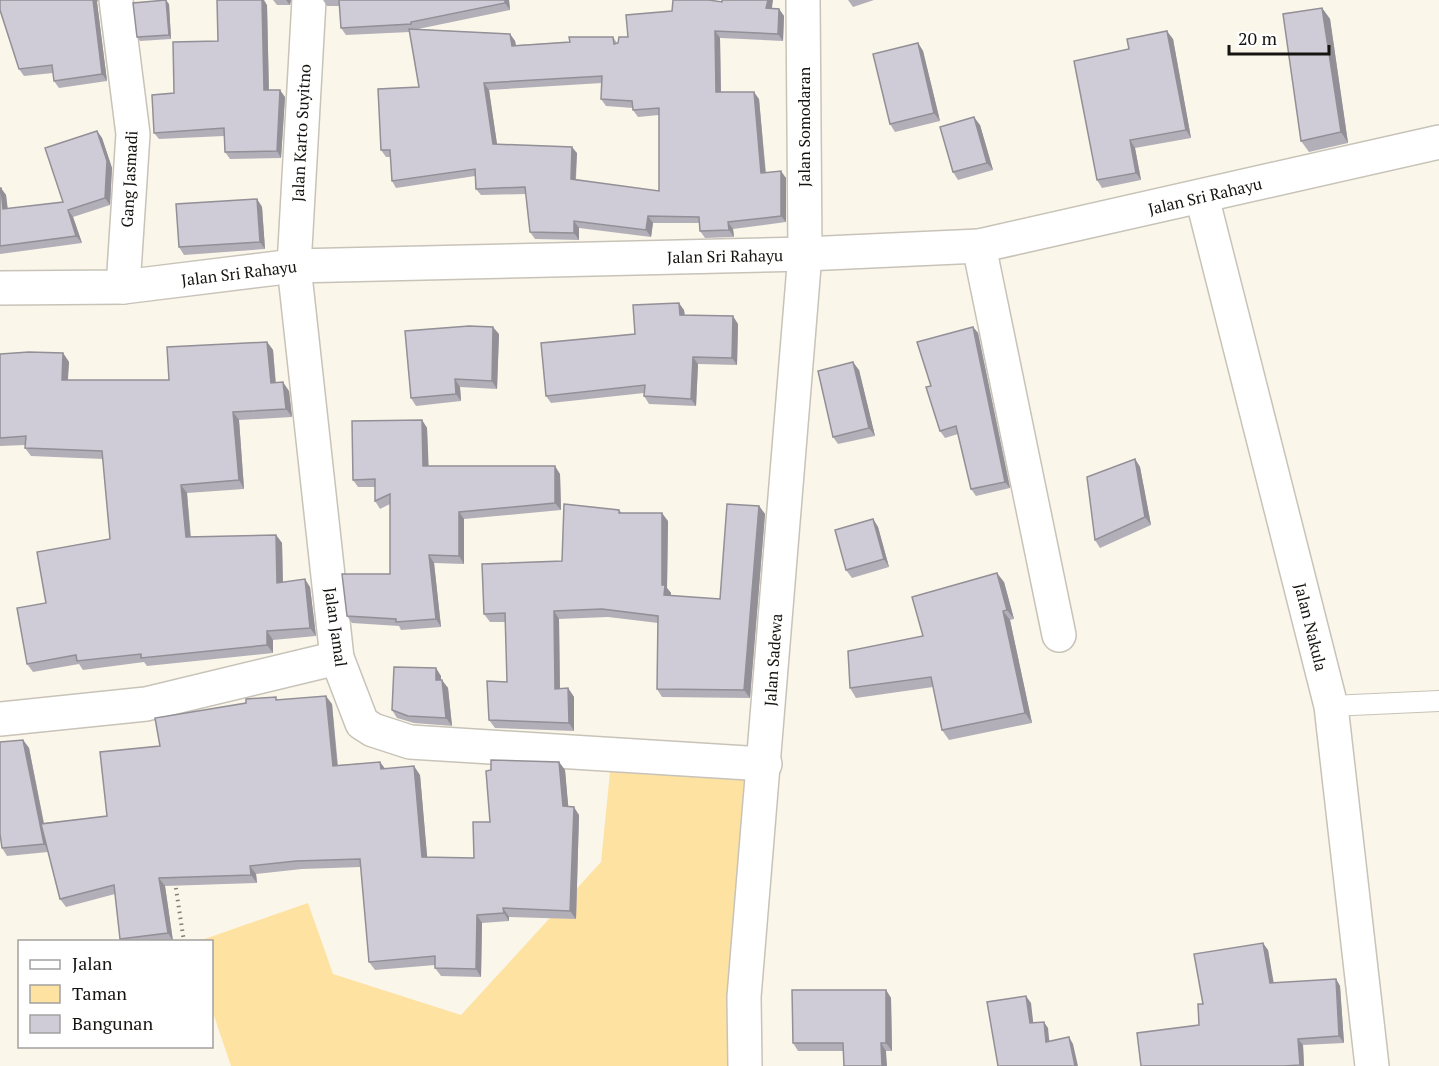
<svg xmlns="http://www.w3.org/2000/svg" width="1439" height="1066" viewBox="0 0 1439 1066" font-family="'PT Serif',serif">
  <rect width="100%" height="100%" fill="#fbf6ea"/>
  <polygon fill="#fee2a2" points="613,742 771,758 740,1066 231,1066 212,1010 212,942 196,942 308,903 333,974 461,1015 601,862"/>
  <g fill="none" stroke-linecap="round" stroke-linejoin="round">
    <g stroke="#c8c3b8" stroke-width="22">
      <polyline id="lane" points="1331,706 1439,701"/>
    </g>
    <g stroke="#c8c3b8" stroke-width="36">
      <g id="street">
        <polyline points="116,0 133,134 123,287"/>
        <polyline points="309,0 294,266 337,658 362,723 373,730 410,742 765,764"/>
        <polyline points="1202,197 1331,706 1372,1066"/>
        <polyline points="979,246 1059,635"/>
        <polyline points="0,288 123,287 294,266 805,254 979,246 1439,142"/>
        <polyline points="0,719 146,704 337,658"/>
        <polyline points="745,1066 744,997 805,254 803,0"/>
      </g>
    </g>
    <polyline stroke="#827f77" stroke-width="4" stroke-dasharray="1.5 4.5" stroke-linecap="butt" points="175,882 184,942"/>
    <use href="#lane" stroke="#fff" stroke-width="20"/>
    <use href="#street" stroke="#fff" stroke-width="33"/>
  </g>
  <g fill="#b3afb9" fill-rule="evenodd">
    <polygon points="273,0 291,0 290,5 277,5"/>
    <path d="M323 0H509L510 10 418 29 510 34 515 41 516 45 570 42 613 37 617 43H618L628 37 772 8 779 9 784 16 783 41 720 38 721 92 759 99 766 173 786 178V222L733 229 734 237 705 238 700 231V223H653L651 237 579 228V240L535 239 530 232 526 194 481 195 476 189 475 176 396 188 392 181 391 157H386L381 150 419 87 410 32 346 35 341 28 340 6H327ZM602 83 601 99 606 106 633 108V110L638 117 659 115V191L576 180 577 153 497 144 489 90Z"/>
    <polygon points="848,0 874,0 853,7"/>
    <polygon points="97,2 107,81 59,88 54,81 53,73 24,76 19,69"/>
    <polygon points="169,4 171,39 140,41 137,37"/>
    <polygon points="267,5 269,90 285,97 281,158 230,159 225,152 224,136 159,139 154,133 174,93 218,41"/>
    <polygon points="1322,8 1330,19 1348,143 1309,152 1301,141"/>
    <polygon points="1173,39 1191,138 1135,148 1141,180 1102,188 1097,180 1129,49"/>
    <polygon points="918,43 923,51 940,121 895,132 890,124"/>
    <polygon points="980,125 993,170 958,180 953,172"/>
    <polygon points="97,131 102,138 112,168 110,205 73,217 82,243 0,254 0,188 6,195 8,209 63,202"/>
    <polygon points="257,199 262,207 265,249 184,255 179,247"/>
    <polygon points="684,310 685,315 738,324 737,365 698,364 696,406 649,404 644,396 644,393 551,403 546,396 635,334"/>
    <polygon points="973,327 978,333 1010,488 976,496 971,489 958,434 945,438 940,431 931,386"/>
    <polygon points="499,334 497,389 460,387 461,401 416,406 411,398"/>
    <polygon points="267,342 273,350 276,383 289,391 292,417 239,420 244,489 187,493 191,537 276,535 282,543 283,582 310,587 316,636 273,640 273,653 147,666 144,662 83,670 79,664 33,672 27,664 46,603 110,539 103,459 31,456 25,448 25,445 0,446 0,354 63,353 69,362 68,380 169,380"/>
    <polygon points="859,370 875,436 838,444 833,437"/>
    <polygon points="422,420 427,428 428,466 560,474 561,510 464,519 464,564 434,563 441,627 401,630 399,626 352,623 347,616 390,574 390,504 380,509 375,501 375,487 358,487 353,480"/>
    <polygon points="1135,459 1140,467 1151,525 1100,548 1095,540"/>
    <polygon points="759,506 765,514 750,698 662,697 657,689 658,623 608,617 559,619 560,689 568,688 574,697 574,731 495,728 489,720 507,682 506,622 490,622 484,614 562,561 619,510 622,513 668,521 667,588 671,593 671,596 720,599"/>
    <polygon points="873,519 878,527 889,567 852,578 846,570"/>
    <polygon points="1004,582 1014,619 1010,620 1032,723 949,740 942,730 933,687 856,698 850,688 923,636"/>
    <polygon points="441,676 441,680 448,688 452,726 414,723 397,718 392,710"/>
    <polygon points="278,700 332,704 338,765 380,762 385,769 420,775 427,857 474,858 490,822 559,762 565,770 568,806 579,815 576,919 509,917 509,921 482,923 481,977 441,976 435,968 435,965 375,970 369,962 361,867 302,869 256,874 257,883 165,886 173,941 121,942 120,939 115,894 66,907 60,899 48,852 7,856 2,848 23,740 29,748 44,823 107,816 160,746"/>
    <polygon points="1268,950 1273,983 1336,979 1340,986 1344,1043 1303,1045 1304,1066 1141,1066 1199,1025 1203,1004"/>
    <polygon points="886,990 891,998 892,1051 798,1051 793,1043"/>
  </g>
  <g fill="#928f96">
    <polygon points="93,0 98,0 97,2 107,81 102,74"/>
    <polygon points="166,0 169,4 171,39 169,35"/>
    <polygon points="262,0 264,0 267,5 269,97 264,90"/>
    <polygon points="286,0 291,0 290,5"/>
    <polygon points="505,0 509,0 510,10 505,3"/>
    <polygon points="768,0 773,0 771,15 766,8"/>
    <polygon points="1322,8 1330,19 1348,143 1341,132"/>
    <polygon points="779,9 784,16 783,41 778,34"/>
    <polygon points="715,31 720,38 721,99 716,92"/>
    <polygon points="1167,31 1173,39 1191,138 1186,130"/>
    <polygon points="510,34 515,41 517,52 512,46"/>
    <polygon points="918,43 923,51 940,121 934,113"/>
    <polygon points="484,83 489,90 498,151 493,144"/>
    <polygon points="280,90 285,97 281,158 277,151"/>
    <polygon points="754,92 759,99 766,180 761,173"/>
    <polygon points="974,117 980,125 993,170 987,163"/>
    <polygon points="97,131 102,138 112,168 110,205 105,198"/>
    <polygon points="1130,140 1135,148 1141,180 1136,173"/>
    <polygon points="572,147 577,153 575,186 571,179"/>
    <polygon points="781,171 786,178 786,222 781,216"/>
    <polygon points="1,188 6,195 8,216 3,209"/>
    <polygon points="257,199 262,207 265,249 260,242"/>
    <polygon points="68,210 73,217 82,243 76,236"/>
    <polygon points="648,216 653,223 651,237 646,230"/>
    <polygon points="574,221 579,228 579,240 574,233"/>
    <polygon points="728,222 733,229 734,237 729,230"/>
    <polygon points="679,303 684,310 685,322 680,315"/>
    <polygon points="733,316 738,324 737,365 732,358"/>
    <polygon points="493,327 499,334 497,389 492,381"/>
    <polygon points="973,327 978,333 1010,488 1005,482"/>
    <polygon points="267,342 273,350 276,391 271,383"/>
    <polygon points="63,353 69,362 67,388 62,380"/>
    <polygon points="693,357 698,364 696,406 691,399"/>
    <polygon points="853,362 859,370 875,436 869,428"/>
    <polygon points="455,379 460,387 461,401 456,394"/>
    <polygon points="283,382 289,391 292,417 286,409"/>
    <polygon points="233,412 239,420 244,489 239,480"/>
    <polygon points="422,420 427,428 429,474 423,466"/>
    <polygon points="1135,459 1140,467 1151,525 1145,517"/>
    <polygon points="555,466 560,474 561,510 555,503"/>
    <polygon points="181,485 187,493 191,545 186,537"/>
    <polygon points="759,506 765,514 750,698 744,690"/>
    <polygon points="459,512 464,519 464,564 459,556"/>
    <polygon points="662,513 668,521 667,588 671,593 670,603 664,595 662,585"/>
    <polygon points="873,519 878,527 889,567 884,559"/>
    <polygon points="276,535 282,543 283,592 277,583"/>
    <polygon points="429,555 434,563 441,627 436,619"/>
    <polygon points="997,573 1004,582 1014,619 1007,610"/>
    <polygon points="305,579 310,587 316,636 310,628"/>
    <polygon points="554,611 559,619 560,697 555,689"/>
    <polygon points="1003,611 1010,620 1032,723 1025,713"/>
    <polygon points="267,631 273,640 273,653 267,645"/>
    <polygon points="436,668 441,676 441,688 436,680"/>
    <polygon points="442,680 448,688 452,726 446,718"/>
    <polygon points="568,688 574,697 574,731 569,723"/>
    <polygon points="326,696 332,704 338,774 333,766"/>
    <polygon points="23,740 29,748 49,851 44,844"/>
    <polygon points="380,762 386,770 381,769"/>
    <polygon points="559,762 565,770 569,814 563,806"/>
    <polygon points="414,766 420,775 428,866 422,857"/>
    <polygon points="574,807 579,815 576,919 570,911"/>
    <polygon points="250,866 256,874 257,883 251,875"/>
    <polygon points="159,878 165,886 173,941 168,933"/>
    <polygon points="503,908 509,917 509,921 504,913"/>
    <polygon points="477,915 482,923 481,977 476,969"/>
    <polygon points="1263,943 1268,950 1275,990 1270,983"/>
    <polygon points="1336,979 1340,986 1344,1043 1339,1036"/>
    <polygon points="886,990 891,998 892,1051 886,1043"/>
    <polygon points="1026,996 1031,1003 1034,1029 1030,1023"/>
    <polygon points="1044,1022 1048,1028 1050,1048 1046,1042"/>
    <polygon points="1069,1037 1073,1044 1078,1066 1075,1066"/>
    <polygon points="1298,1039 1303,1045 1304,1066 1301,1066 1300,1065"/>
    <polygon points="881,1043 886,1051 887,1066 882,1066"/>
  </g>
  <g fill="#d0ccd7" stroke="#928f96" stroke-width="1.5" fill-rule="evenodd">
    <polygon points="0,0 93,0 102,74 54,81 52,65 19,69 0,10"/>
    <polygon points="166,0 169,35 137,37 133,3"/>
    <polygon points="217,0 262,0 264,90 280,90 277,151 225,152 224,128 154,133 152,95 174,93 173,42 218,41"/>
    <polygon points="339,0 505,0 505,3 411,22 411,24 341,28"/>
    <path d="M673 0H709L722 2V0H768L766 8 779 9 778 34 715 31 716 92H754L761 173 781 171V216L728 222 729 230 700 231 699 217 648 216 646 230 574 221V233L530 232 525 187 476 189 475 169 392 181 390 150H381L378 89 419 87 409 29 510 34 512 46 570 42 569 37H613L614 44 618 43 619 37H628L626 15 672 11ZM602 76 601 99 632 101 633 110 659 108V191L571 179 572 147 493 144 484 83Z"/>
    <polygon points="1322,8 1341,132 1301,141 1283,14"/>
    <polygon points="1167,31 1186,130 1130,140 1136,173 1097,180 1074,61 1129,49 1127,39"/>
    <polygon points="918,43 934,113 890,124 873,54"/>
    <polygon points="974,117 987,163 953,172 940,127"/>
    <polygon points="97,131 107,161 105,198 68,210 76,236 0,246 0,188 1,188 3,209 63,202 45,148"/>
    <polygon points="257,199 260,242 179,247 176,204"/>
    <polygon points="679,303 680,315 733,316 732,358 693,357 691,399 644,396 645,385 546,396 541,343 635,334 633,305"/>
    <polygon points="469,326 493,327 492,381 455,379 456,394 411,398 405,331"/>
    <polygon points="973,327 1005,482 971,489 956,426 940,431 926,387 931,386 917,342"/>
    <polygon points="267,342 271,383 283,382 286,409 233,412 239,480 181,485 186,537 276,535 277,583 305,579 310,628 267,631 267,645 141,658 141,654 77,661 76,655 27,664 17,608 46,603 37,552 110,539 102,451 25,448 26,436 0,438 0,354 29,352 63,353 62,380 169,380 167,347"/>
    <polygon points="853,362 869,428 833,437 818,371"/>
    <polygon points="422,420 423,466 555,466 555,503 459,512 459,556 429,555 436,619 396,622 396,619 347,616 342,574 390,574 390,494 375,501 375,479 353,480 352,421"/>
    <polygon points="1135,459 1145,517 1095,540 1087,477"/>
    <polygon points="564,504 619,510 619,513 662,513 662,585 665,585 664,595 720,599 727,504 759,506 744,690 657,689 658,616 602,609 554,611 555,689 568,688 569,723 489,720 487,681 507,682 505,613 484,614 482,564 562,561"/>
    <polygon points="873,519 884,559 846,570 835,530"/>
    <polygon points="997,573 1007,610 1003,611 1025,713 942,730 931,677 850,688 848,651 923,636 912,597"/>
    <polygon points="394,667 436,668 436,680 442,680 446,718 408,716 392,710"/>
    <polygon points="326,696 333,766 380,762 381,769 414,766 422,857 474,858 473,822 490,822 486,771 491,770 491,760 559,762 563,806 574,807 570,911 503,908 504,913 477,915 476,969 435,968 435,956 369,962 360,859 296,861 250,866 251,875 159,878 168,933 120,939 114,885 60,899 41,824 107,816 100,752 160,746 155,718 246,703 246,699 276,697 276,700"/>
    <polygon points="23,740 44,844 2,848 0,834 0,742"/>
    <polygon points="1263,943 1270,983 1336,979 1339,1036 1298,1039 1300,1065 1284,1066 1141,1066 1137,1033 1199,1025 1198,1004 1203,1004 1194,954"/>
    <polygon points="792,990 886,990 886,1043 881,1043 882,1066 844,1066 843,1043 793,1043"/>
    <polygon points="1026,996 1030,1023 1044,1022 1046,1042 1069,1037 1075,1066 998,1066 987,1002"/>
  </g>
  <g text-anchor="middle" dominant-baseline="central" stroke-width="5" stroke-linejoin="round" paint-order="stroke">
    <g font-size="16" fill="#161410" stroke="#fff">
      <text transform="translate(804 127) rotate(-90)">Jalan Somodaran</text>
      <text transform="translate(301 133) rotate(-87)">Jalan Karto Suyitno</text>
      <text transform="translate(129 179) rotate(-87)">Gang Jasmadi</text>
      <text transform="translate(1205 196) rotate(-13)">Jalan Sri Rahayu</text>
      <text transform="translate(725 256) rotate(-1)">Jalan Sri Rahayu</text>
      <text transform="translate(239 273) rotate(-7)">Jalan Sri Rahayu</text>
      <text transform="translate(336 627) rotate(82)">Jalan Jamal</text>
      <text transform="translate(1311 627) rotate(76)">Jalan Nakula</text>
      <text transform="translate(773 660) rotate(-86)">Jalan Sadewa</text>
    </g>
  </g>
  <rect x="18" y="940" width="195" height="108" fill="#ffffff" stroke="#a2a19f" stroke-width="1.5"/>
  <rect x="30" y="960" width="30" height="9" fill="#ffffff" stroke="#a2a19f" stroke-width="1.5"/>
  <text x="72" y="970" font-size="18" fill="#161410">Jalan</text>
  <rect x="30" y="985" width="30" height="18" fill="#fee2a2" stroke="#a2a19f" stroke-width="1.5"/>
  <text x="72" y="1000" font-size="18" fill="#161410">Taman</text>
  <rect x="30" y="1015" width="30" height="18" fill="#d0ccd7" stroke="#a2a19f" stroke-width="1.5"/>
  <text x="72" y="1030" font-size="18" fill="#161410">Bangunan</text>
  <path d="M1229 45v9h100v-9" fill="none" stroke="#161410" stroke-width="3"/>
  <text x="1238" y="45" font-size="18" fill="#161410" stroke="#ffffff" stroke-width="4.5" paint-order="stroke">20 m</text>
</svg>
